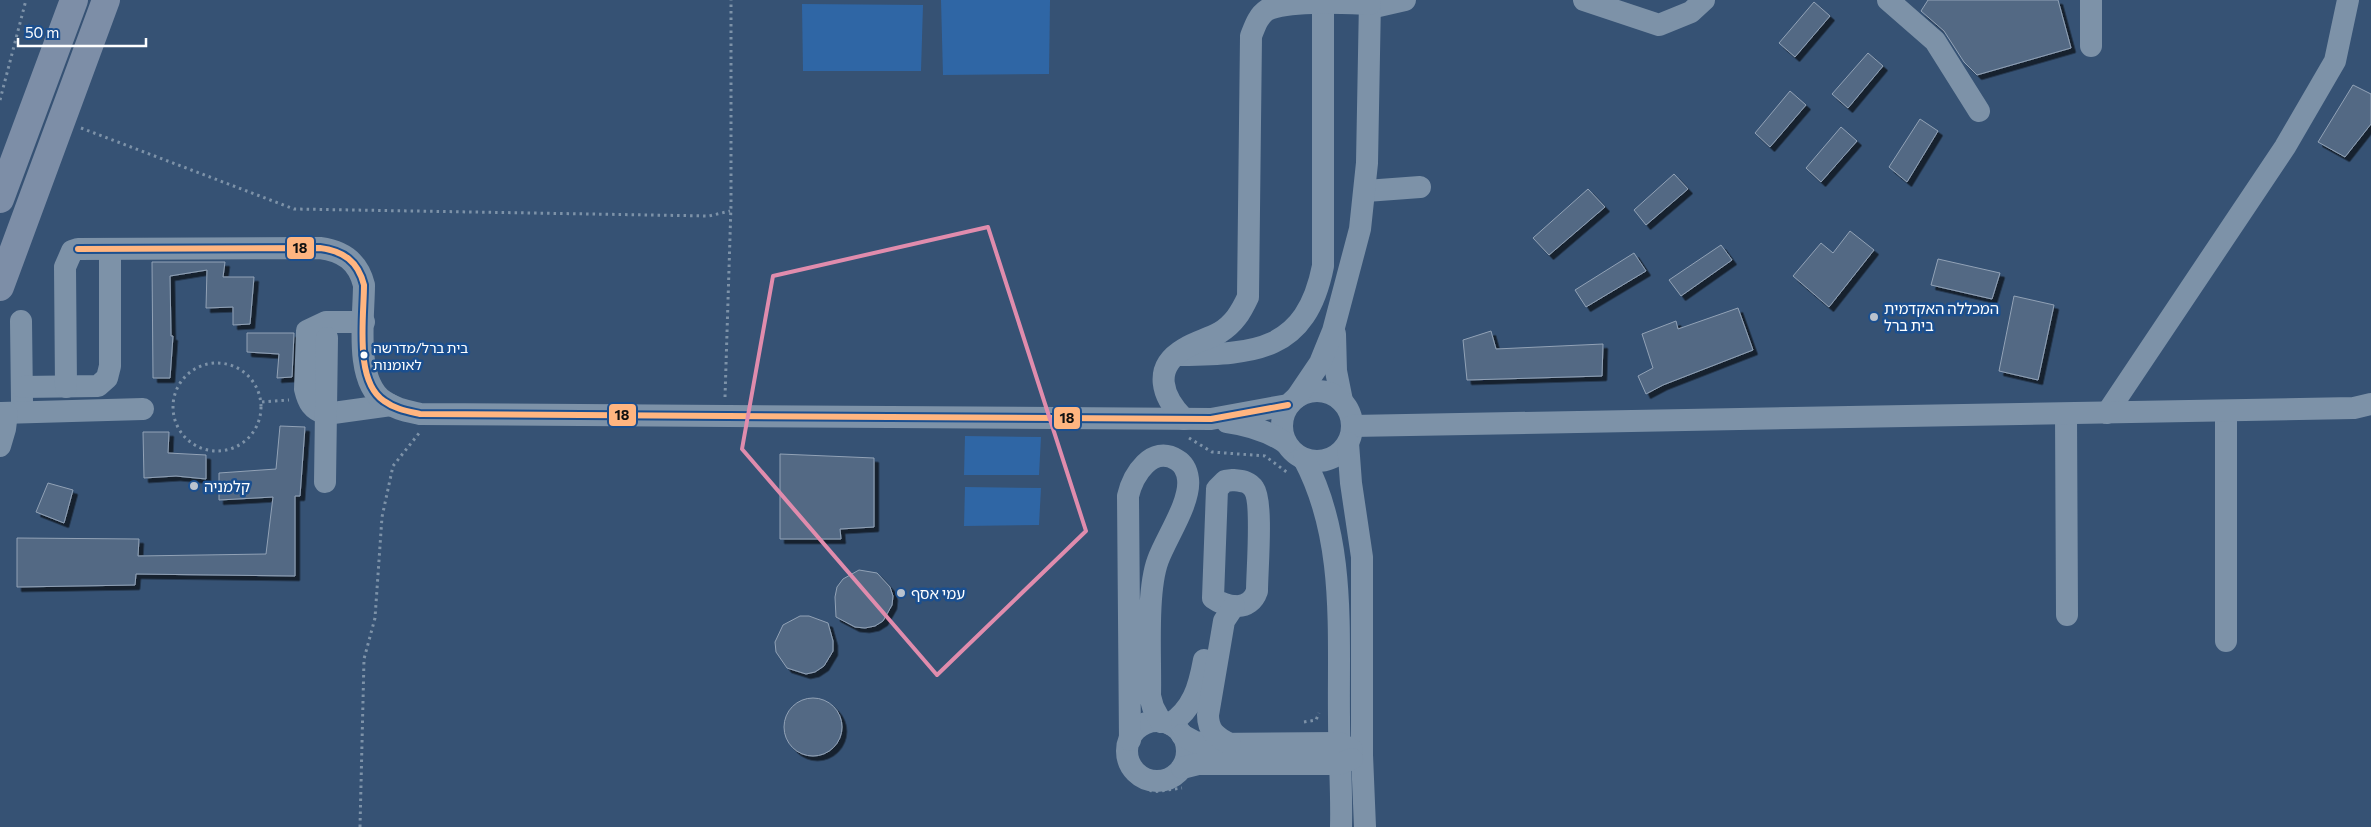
<svg xmlns="http://www.w3.org/2000/svg" width="2371" height="827" viewBox="0 0 2371 827" font-family="Commissioner,'Noto Sans Hebrew',sans-serif">
  <defs>
    <filter id="shadow"><feDropShadow dx="4.5" dy="4.5" stdDeviation="0" flood-color="#0009"/></filter>
  </defs>
  <rect width="100%" height="100%" fill="#365274"/>
  <g fill="#2f66a5">
    <polygon points="941,0 1050,0 1049,74 943,75"/>
    <polygon points="802,4 923,5 921,71 803,71"/>
    <polygon points="965,436 1041,437 1039,475 964,475"/>
    <polygon points="965,487 1041,488 1039,525 964,526"/>
  </g>
  <g fill="#526984" stroke="#92a2b6" filter="url(#shadow)">
    <polygon points="1928,0 2058,0 2071,48 1977,75 1964,62 1944,31 1921,11"/>
    <polygon points="1814,2 1830,16 1795,57 1779,43"/>
    <polygon points="1868,53 1883,66 1848,108 1832,94"/>
    <polygon points="2353,85 2371,94 2371,124 2345,157 2318,142"/>
    <polygon points="1790,91 1806,105 1770,147 1755,133"/>
    <polygon points="1920,119 1938,131 1907,182 1889,167"/>
    <polygon points="1841,127 1857,141 1821,182 1806,168"/>
    <polygon points="1674,174 1688,189 1646,225 1634,210"/>
    <polygon points="1588,189 1605,207 1549,255 1533,238"/>
    <polygon points="1850,231 1874,250 1829,307 1793,276 1821,243 1833,253"/>
    <polygon points="1721,245 1732,260 1681,296 1669,280"/>
    <polygon points="1634,253 1646,271 1586,307 1575,290"/>
    <polygon points="1938,259 2000,273 1992,299 1931,285"/>
    <polygon points="152,262 225,262 223,277 254,277 250,324 233,325 233,307 206,308 207,270 170,276 171,336 173,336 170,378 153,378"/>
    <polygon points="2014,296 2054,305 2038,380 1999,371"/>
    <polygon points="1738,308 1753,350 1663,385 1646,394 1638,376 1653,368 1642,334 1676,321 1678,329"/>
    <polygon points="1491,331 1496,349 1603,344 1602,376 1467,380 1463,340"/>
    <polygon points="247,333 294,333 292,377 277,378 279,354 247,352"/>
    <polygon points="280,426 305,427 300,496 295,496 295,576 136,574 135,585 17,587 17,538 139,539 138,556 266,554 273,497 219,500 219,473 276,469"/>
    <polygon points="143,432 169,432 168,453 206,455 206,479 176,476 144,478"/>
    <polygon points="780,454 874,458 874,527 840,529 841,539 780,539"/>
    <polygon points="48,483 73,490 64,523 36,512"/>
    <polygon points="859,570 877,573 890,587 893,596 892,605 883,621 875,626 865,628 855,627 836,617 835,597 837,587 843,579"/>
    <polygon points="800,616 809,616 828,623 833,641 833,651 824,666 815,672 806,674 787,668 776,652 775,642 783,625"/>
    <circle cx="813" cy="727" r="29"/>
  </g>
  <g fill="none" stroke-linecap="round" stroke-linejoin="round">
    <g stroke="#7d92a8" stroke-width="3" stroke-dasharray="2.5 4" stroke-linecap="butt">
      <polyline points="0,100 26,0"/>
      <polyline points="81,128 294,209 709,216 730,211"/>
      <circle cx="217" cy="407" r="44"/>
      <polyline points="725,397 731,205 731,0"/>
      <polyline points="262,402 289,400"/>
      <polyline points="1189,438 1212,452 1265,456 1288,473"/>
      <polyline points="1304,722 1316,720 1319,713"/>
      <polyline points="1133,780 1153,792 1182,788"/>
      <polyline points="360,827 364,659 375,618 382,517 393,466 420,432"/>
    </g>
    <g stroke="#7d92a8" stroke-width="22">
      <polyline points="1584,0 1659,25 1691,12 1704,0"/>
      <polyline points="1888,0 1935,41 1979,111"/>
      <polyline points="1370,8 1405,0"/>
      <polyline points="2091,46 2091,0"/>
      <polyline points="1366,191 1420,187"/>
      <polyline points="21,321 22,402"/>
      <path d="M364 322H326L307 331 305 389C308 402 312 410 326 414L391 405"/>
      <polyline points="1335,334 1336,371 1342,401"/>
      <path d="M1180 355C1255 354 1306 352 1323 266V2"/>
      <polyline points="22,387 98,386 107,378 110,366 110,249"/>
      <path d="M66 387 65 267 72 251 78 249 320 248C343 251 358 261 364 285 364 317 354 381 384 401 395 409 407 411 420 414L1211 419 1288 405"/>
      <circle cx="1317" cy="426" r="35"/>
      <polyline points="1297,397 1320,363 1333,331 1360,229 1367,163 1370,0"/>
      <polyline points="2226,411 2226,641"/>
      <polyline points="1,413 143,409"/>
      <polyline points="2107,413 2285,147 2335,61 2348,0"/>
      <polyline points="2066,414 2067,615"/>
      <path d="M1184 419C1162 397 1152 368 1184 349 1195 342 1208 339 1219 333 1234 324 1241 312 1248 297L1251 36C1255 26 1258 16 1267 10 1288 0 1343 3 1370 4"/>
      <path d="M1227 422C1249 425 1268 431 1286 443"/>
      <polyline points="1352,426 2354,408 2371,404"/>
      <polyline points="1348,443 1351,483 1362,557 1362,755 1365,827"/>
      <polyline points="0,446 5,429 7,413"/>
      <path d="M1304 459C1346 538 1338 630 1339 717 1339 754 1342 790 1341 827"/>
      <path d="M1233 480C1242 481 1249 481 1254 489 1263 502 1257 571 1257 591 1250 612 1227 608 1213 598L1217 489 1225 481Z"/>
      <polyline points="325,482 327,338"/>
      <circle cx="1157" cy="751" r="30"/>
      <path d="M1170 724C1193 709 1199 687 1204 660"/>
      <polyline points="1182,735 1195,742 1209,744 1339,743 1352,750"/>
      <path d="M1130 740 1128 496C1133 475 1152 444 1177 460 1184 464 1187 471 1188 479 1191 502 1166 538 1158 560 1146 592 1151 660 1150 696L1153 707 1161 722"/>
      <path d="M1230 744C1216 737 1208 731 1208 715L1224 621 1234 606"/>
      <polyline points="1182,768 1198,764 1339,764 1352,759"/>
    </g>
    <g stroke="#7d8ea7" stroke-width="28">
      <polyline points="0,199 74,0"/>
      <polyline points="0,287 106,0"/>
    </g>
    <g stroke="#1b4f8f" stroke-width="10">
      <path id="bus-1" d="M78 249 320 248C343 251 358 261 364 285 364 317 354 381 384 401 395 409 407 411 420 414L1211 419 1288 405"/>
    </g>
    <use href="#bus-1" stroke="#ffb580" stroke-width="6"/>
  </g>
  <path fill="none" stroke="#e08cad" stroke-width="4" stroke-linejoin="round" d="M988 227 1086 531 937 675 742 449 773 276Z"/>
  <g fill="#b9c2ce" stroke="#1b4f8f" stroke-width="2">
    <circle cx="1874" cy="317" r="5"/>
    <circle cx="194" cy="486" r="5"/>
    <circle cx="901" cy="593" r="5"/>
  </g>
  <circle fill="#fff" stroke="#1b4f8f" stroke-width="2" cx="364" cy="355" r="4.5"/>
  <g text-anchor="middle" dominant-baseline="central" stroke-width="5" stroke-linejoin="round" paint-order="stroke">
    <g font-size="14" fill="#fff" stroke="#1b4f8f" text-anchor="start">
      <text x="373" y="347">בית ברל/מדרשה<tspan x="373" dy="17">לאומנות</tspan></text>
    </g>
    <g font-size="15" fill="#fff" stroke="#1b4f8f" text-anchor="start">
      <text x="1884" y="308">המכללה האקדמית<tspan x="1884" dy="17">בית ברל</tspan></text>
      <text x="204" y="486">קלמניה</text>
      <text x="911" y="593">עמי אסף</text>
    </g>
  </g>
  <g stroke="#1b4f8f" stroke-width="2">
    <rect x="286" y="236" width="29" height="24" rx="5" fill="#ffb580"/>
    <rect x="608" y="403" width="29" height="24" rx="5" fill="#ffb580"/>
    <rect x="1053" y="406" width="28" height="24" rx="5" fill="#ffb580"/>
  </g>
  <g font-size="14" text-anchor="middle" font-weight="bold" fill="#111">
    <text x="300" y="253">18</text>
    <text x="622" y="420">18</text>
    <text x="1067" y="423">18</text>
  </g>
  <path d="M18 38v8h128v-8" fill="none" stroke="#ffffff" stroke-width="2.5"/>
  <text x="25" y="38" font-size="15" fill="#ffffff" stroke="#1b4f8f" stroke-width="4" paint-order="stroke">50 m</text>
</svg>
